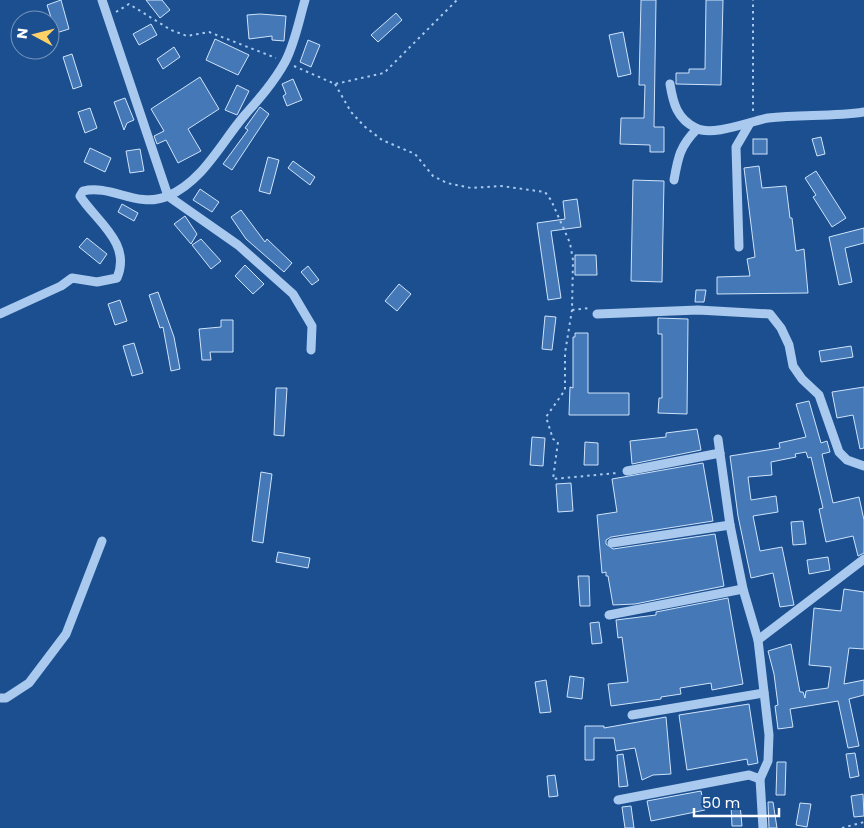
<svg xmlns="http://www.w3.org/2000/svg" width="864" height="828" viewBox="0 0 864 828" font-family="Poppins,sans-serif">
  <rect width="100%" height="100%" fill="#1b4f8f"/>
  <g fill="#4478b7" stroke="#cfe3fa">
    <polygon points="61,0 69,29 56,33 47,5"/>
    <polygon points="146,0 162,0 170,10 160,18"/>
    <polygon points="641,0 656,0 654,127 664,127 664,152 650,152 650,145 620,144 621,118 644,118 645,85 639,85"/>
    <polygon points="706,0 723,0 721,85 676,84 676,73 689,73 689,69 705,69"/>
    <polygon points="396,13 402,20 378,42 371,35"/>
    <polygon points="260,14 286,16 284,41 272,40 272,36 249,39 247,15"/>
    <polygon points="151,24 157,35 139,45 133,34"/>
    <polygon points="623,32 631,74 618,77 609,35"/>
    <polygon points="215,39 249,55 238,75 206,60"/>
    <polygon points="308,40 320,45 311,67 300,62"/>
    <polygon points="174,47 180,57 163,69 157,59"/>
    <polygon points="72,54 82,86 73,89 63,57"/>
    <polygon points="200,77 219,109 188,129 201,151 178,163 166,140 157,144 154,136 164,131 151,109"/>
    <polygon points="293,79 302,100 287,106 283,96 286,94 282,84"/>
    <polygon points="237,85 249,91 237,115 225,110"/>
    <polygon points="125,98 134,120 127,123 124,130 114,102"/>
    <polygon points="260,107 269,114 232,170 223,164 248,130 245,128"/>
    <polygon points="90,108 97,128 85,133 78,112"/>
    <polygon points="821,137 825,154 817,156 812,139"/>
    <rect x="753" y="139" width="14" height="15"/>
    <polygon points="90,148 111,158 105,172 84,162"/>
    <polygon points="140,149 144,171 130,173 126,151"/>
    <polygon points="268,157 279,160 270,194 259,191"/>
    <polygon points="293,161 315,177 310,185 288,168"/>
    <polygon points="759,166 762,188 786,186 790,218 792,218 796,251 804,249 808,293 717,294 717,277 750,276 747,259 755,257 744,168"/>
    <polygon points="816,171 846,218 832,227 813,197 816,195 805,178"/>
    <polygon points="633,180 664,181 662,282 631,281"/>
    <polygon points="200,189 219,202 212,212 193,200"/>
    <polygon points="577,199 581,227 551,231 561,298 548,300 537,223 565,219 563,201"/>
    <polygon points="122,204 138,213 134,221 118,212"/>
    <polygon points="241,210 265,242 267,239 292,263 284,272 246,239 231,217"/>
    <polygon points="185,216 197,234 191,244 174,224"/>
    <polygon points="864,228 864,243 845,248 852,282 839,285 829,237"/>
    <polygon points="87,238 107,254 100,264 79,247"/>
    <polygon points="201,239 221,261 211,269 192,245"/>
    <polygon points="575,255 596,255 597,275 575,275"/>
    <polygon points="245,265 264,284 253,294 235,276"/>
    <polygon points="308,266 319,280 312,285 301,272"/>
    <polygon points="399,284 411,294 397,311 385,301"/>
    <polygon points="696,290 706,290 704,302 695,302"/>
    <polygon points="158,292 174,337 180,369 171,371 163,327 160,328 149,295"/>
    <polygon points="120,300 127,321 115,325 108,304"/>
    <polygon points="545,316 556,317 552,350 542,349"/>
    <polygon points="658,318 688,319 687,414 658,413 659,398 662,398 662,334 658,334"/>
    <polygon points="221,320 233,320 233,352 210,352 211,360 202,360 199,329 221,327"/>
    <polygon points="575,333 588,333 588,393 629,393 629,415 569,415 570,387 573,388 573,337 575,337"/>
    <polygon points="134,343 143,373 132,376 123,346"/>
    <polygon points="851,346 853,357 821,362 819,351"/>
    <polygon points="864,387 864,448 860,449 853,415 837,418 832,392"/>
    <polygon points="276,388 287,388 284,436 274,435"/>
    <polygon points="809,401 821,443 827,441 830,452 822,454 833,503 859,497 864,520 864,553 858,556 853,536 826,542 819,509 823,508 811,457 808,458 806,452 795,454 796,457 771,462 772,475 748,477 751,500 776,496 778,512 753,516 760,551 782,547 794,605 780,607 773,573 751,578 738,516 730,456 780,448 779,443 806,437 796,404"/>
    <polygon points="697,429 701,450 632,464 630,441 666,437 666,433"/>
    <polygon points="532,437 545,438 543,466 530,465"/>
    <polygon points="585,442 598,443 598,465 584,465"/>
    <polygon points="703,463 713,521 611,537 606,540 606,544 613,549 715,534 724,586 635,604 613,605 608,576 606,576 606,572 602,573 597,515 617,512 612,479"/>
    <polygon points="261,472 272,474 263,543 252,541"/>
    <polygon points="571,483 573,511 558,512 556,484"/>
    <polygon points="803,521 806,544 793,545 791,522"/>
    <polygon points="278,552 310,558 308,568 276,562"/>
    <polygon points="828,557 830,570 809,574 807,560"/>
    <polygon points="578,576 589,576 590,606 580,606"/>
    <polygon points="844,589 864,592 864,649 849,648 844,684 864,680 864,695 849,699 859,746 848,748 838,701 790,709 793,727 778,729 775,706 778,705 774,674 768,651 791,644 800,692 803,692 805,698 806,691 828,688 831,667 809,665 814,608 841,611"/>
    <polygon points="728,598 743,684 712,690 711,683 680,688 681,694 661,697 661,699 611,706 608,684 628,682 622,637 618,638 616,620 656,615 656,612"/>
    <polygon points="599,622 602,643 592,644 590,623"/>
    <polygon points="570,676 584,678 582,699 567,697"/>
    <polygon points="546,680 551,712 540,713 535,682"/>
    <polygon points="749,704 758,763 748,765 747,759 687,770 679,715"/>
    <polygon points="666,717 671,774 653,775 642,780 635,748 616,751 614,738 594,738 594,760 585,760 585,726 604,726 604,728"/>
    <polygon points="855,753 859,776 850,778 846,754"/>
    <polygon points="623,754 628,786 619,787 617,755"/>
    <polygon points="777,762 786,762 785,795 776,795"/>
    <polygon points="555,775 558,796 549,797 547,776"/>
    <polygon points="701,791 705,810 651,821 647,801"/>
    <polygon points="863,794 864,816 854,817 851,796"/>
    <polygon points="768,802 773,802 777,828 769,828"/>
    <polygon points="800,803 811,804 807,827 796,825"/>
    <polygon points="740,804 742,826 732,826 731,805"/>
    <polygon points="631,806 634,828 625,828 622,807"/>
  </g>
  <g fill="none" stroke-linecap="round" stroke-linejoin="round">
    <g stroke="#a9c9ee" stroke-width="2" stroke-dasharray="2.5 4" stroke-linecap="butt">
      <polyline points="116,12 129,4 171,30 187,36 209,32 276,58"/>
      <polyline points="294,66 335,84 384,73 457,0"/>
      <polyline points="335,84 351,112 364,126 382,140 415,154 433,176 447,183 471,188 501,186 545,192 551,200 570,243 573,260 572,310 565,353 565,390 546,417 553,439 558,442 553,479 617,473"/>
      <polyline points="753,111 753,0"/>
      <polyline points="572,310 589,308"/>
      <polyline points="842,828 864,822"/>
    </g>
    <g stroke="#a9c9ee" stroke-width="9">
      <polyline points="102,0 168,196 238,245 293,294 312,326 311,350"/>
      <path d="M670 84C673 103 677 119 696 128 712 137 751 121 768 118 800 114 832 117 864 112"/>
      <path d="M674 180C678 157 680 146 697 129"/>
      <polyline points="739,247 736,147 750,123"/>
      <path d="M0 314 61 286 72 278 97 282 117 278C132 243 96 221 80 196L83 191C112 184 137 209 168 196 203 181 221 143 244 116 259 99 274 82 285 62 295 43 299 20 305 0"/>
      <polyline points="597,314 698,310 770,314 781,328 789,345 793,366 802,379 819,395 839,452 847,460 864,466"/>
      <polyline points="718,439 730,525 743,589 758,640 769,735 768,761 760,779 763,828"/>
      <polyline points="627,471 720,453"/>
      <polyline points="612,543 730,525"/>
      <polyline points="609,615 743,589"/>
      <polyline points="758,640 864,559"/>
      <polyline points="0,698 6,698 29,683 66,634 102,541"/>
      <polyline points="632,715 764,693"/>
      <polyline points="618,800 749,775 760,779"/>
    </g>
  </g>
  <g transform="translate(35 35) rotate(277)"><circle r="24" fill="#1b4f8f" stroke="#7695bc"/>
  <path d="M0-4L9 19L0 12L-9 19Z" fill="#ffd166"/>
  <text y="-8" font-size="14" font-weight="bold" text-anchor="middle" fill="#ffffff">N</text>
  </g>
  <path d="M694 808v8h85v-8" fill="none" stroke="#ffffff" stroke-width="2.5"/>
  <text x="702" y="808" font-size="15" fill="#ffffff" stroke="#1b4f8f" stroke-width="4" paint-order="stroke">50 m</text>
</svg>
